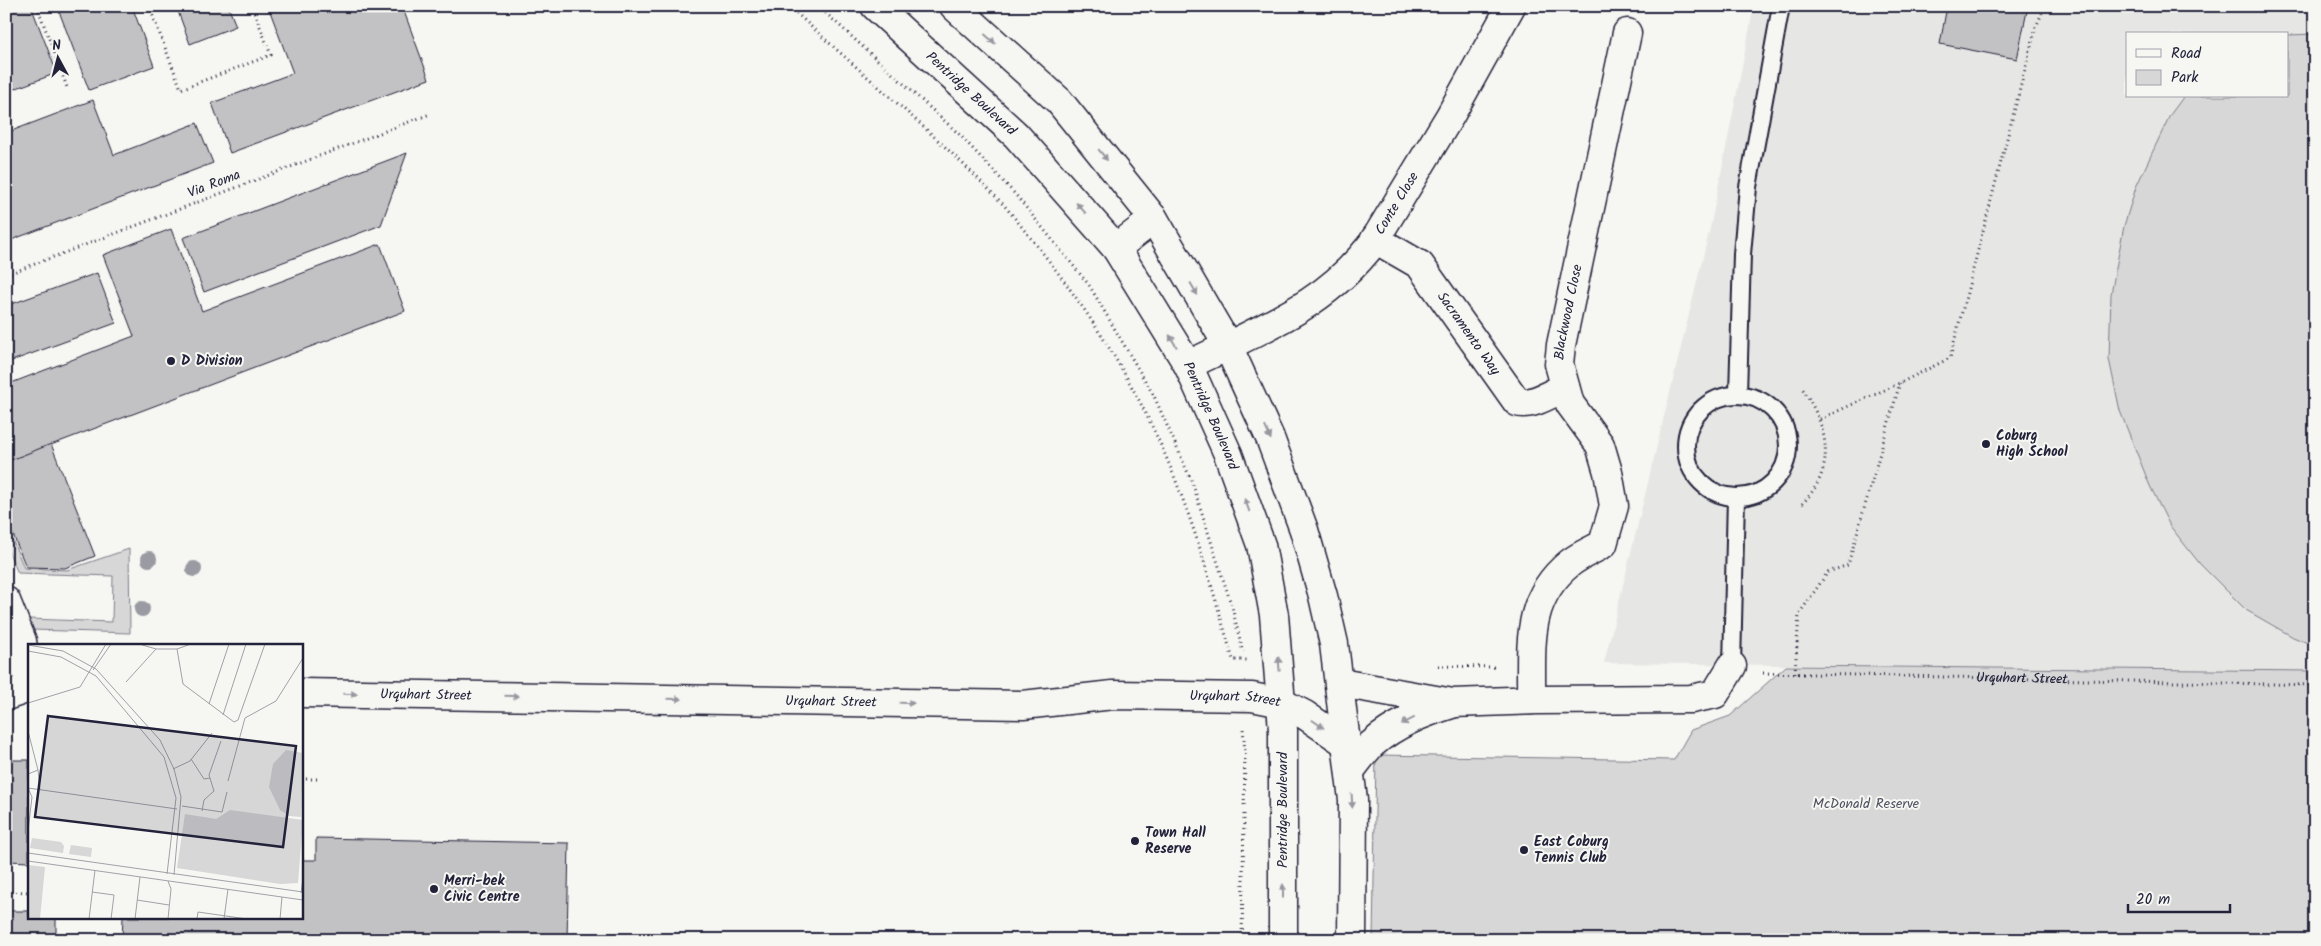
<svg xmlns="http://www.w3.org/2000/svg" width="2321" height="946" viewBox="0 0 2321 946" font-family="Kalam,sans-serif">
  <rect width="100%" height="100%" fill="#f6f6f2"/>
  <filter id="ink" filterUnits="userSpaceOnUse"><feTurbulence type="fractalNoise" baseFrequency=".02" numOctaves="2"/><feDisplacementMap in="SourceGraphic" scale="10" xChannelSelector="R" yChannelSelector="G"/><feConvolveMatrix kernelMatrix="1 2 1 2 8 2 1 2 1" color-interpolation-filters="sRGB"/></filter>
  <g filter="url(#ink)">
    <path fill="#e6e6e4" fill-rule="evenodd" d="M1754 6H2315V671L1604 663 1711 224ZM2127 34H2287V96H2127Z"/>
    <g fill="#d7d7d7" stroke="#7c7c89">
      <polygon points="2315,34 2315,646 2293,637 2246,610 2200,564 2170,526 2150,486 2120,411 2109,359 2111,294 2124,226 2136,187 2170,115 2184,96 2287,96 2287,35"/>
      <polygon points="6,524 24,568 67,570 129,549 130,633 32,630 29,619 112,622 113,576 18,573 6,546"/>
      <polygon points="1786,666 2315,671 2315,940 1373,940 1376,755 1674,760 1691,730 1730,716"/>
    </g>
    <g fill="#c2c2c4" stroke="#22223b">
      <polygon points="6,6 31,6 57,73 6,92"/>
      <polygon points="57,6 132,6 154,66 89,90"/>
      <polygon points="176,6 228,6 236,26 190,44"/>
      <polygon points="268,6 402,6 429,79 230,153 212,103 293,73"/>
      <polygon points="1947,6 2028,6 2017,59 1940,44"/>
      <polygon points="93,100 114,155 197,123 213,163 6,242 6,133"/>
      <polygon points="407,153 381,225 204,292 183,238"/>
      <polygon points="171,229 202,311 380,244 405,311 6,462 6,385 134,336 103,255"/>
      <polygon points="97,273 116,323 6,363 6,306"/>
      <polygon points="51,444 95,556 65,568 26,567 6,517 6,462"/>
      <polygon points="11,760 29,760 29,862 9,861"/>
      <polygon points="316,838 569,843 567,940 122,940 123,917 301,917 301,860 316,860"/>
      <polygon points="6,911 29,911 29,917 56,917 56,939 83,940 6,940"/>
    </g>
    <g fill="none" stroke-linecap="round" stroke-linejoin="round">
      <g stroke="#22223b" stroke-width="20">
        <g id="lane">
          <polyline points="1738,394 1742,254 1748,187 1781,6"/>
          <circle cx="1737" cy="446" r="51"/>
          <polyline points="1732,666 1736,497"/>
        </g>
      </g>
      <g stroke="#22223b" stroke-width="31">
        <g id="street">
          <path id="s2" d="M1375 239 1420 265 1517 402C1531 407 1552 393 1565 387"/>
          <path id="s3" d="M1228 346C1287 317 1332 296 1373 243L1450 116 1511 6"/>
          <polyline points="6,601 22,641 29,688 6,696"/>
          <polyline points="1340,683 1453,703 1537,700 1691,699 1715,694 1732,666"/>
          <path id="s4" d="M301 693 1023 705 1113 695 1252 697 1282 703 1305 715 1347 744"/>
          <path id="s5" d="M1531 700C1532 647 1524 600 1570 563 1580 555 1593 550 1603 544L1614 506 1608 472 1600 445 1570 404 1559 364 1561 345 1627 33"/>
          <path d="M1350 771C1357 762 1364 752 1372 744 1395 724 1423 713 1452 704"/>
        </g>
      </g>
      <g stroke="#22223b" stroke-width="31">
        <g id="secondary">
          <path id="s6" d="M875 6 1016 135 1116 248 1188 365 1228 454 1261 545 1274 615 1283 730V940"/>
          <polyline points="954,6 1059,101 1154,219 1228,346 1270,438 1304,530 1323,596 1334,644 1353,800 1352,940"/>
          <polyline points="1116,248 1154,219"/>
          <polyline points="1188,365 1228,346"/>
        </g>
      </g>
      <g stroke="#22223b" stroke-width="3" stroke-dasharray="1 4" stroke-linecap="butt">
        <polyline points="37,6 68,90"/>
        <polyline points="149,6 181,89 271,55 252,6"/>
        <path d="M789 6C858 71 932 130 998 199 1011 212 1022 228 1034 242 1096 319 1148 404 1182 497 1202 550 1217 605 1233 660H1247"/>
        <polyline points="818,6 960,135 1015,194 1089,285 1154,396 1192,482 1232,607 1243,652"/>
        <polyline points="6,275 430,114"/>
        <polyline points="1820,419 1900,383 1950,358 2036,27 2045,6"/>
        <path d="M1802 504C1838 467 1828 427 1802 388"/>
        <polyline points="1438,666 1494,667"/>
        <path id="s1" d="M1763 673 2315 685"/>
        <polyline points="1795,673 1799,614 1828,572 1848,565 1900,383"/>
        <polyline points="301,779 318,779"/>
        <polyline points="6,891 29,892"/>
        <polyline points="1242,940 1245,752 1243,728"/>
      </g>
      <use href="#lane" stroke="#f6f6f2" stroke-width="16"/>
      <use href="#street" stroke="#f6f6f2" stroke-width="28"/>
      <use href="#secondary" stroke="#f6f6f2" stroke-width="28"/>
    </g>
    <g fill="#9a9aa3">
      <circle cx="149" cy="559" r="8"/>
      <circle cx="194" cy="569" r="8"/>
      <circle cx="142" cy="609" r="8"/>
    </g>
    <defs><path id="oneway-solid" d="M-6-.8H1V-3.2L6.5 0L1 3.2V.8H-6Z" transform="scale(1.25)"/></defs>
    <g fill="#9797a0">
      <use href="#oneway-solid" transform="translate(990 39) rotate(42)"/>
      <use href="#oneway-solid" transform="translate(1103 155) rotate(51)"/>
      <use href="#oneway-solid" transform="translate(1081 208) rotate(-132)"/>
      <use href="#oneway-solid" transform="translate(1194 289) rotate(60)"/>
      <use href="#oneway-solid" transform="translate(1173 341) rotate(-121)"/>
      <use href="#oneway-solid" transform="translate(1268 433) rotate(66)"/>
      <use href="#oneway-solid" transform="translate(1247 505) rotate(-110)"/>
      <use href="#oneway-solid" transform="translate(1279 664) rotate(-95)"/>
      <use href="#oneway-solid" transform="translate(350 694) rotate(1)"/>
      <use href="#oneway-solid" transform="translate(512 696) rotate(1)"/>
      <use href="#oneway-solid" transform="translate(675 699) rotate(1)"/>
      <use href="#oneway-solid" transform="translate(907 703) rotate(1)"/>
      <use href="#oneway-solid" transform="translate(1408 721) rotate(154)"/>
      <use href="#oneway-solid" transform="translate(1318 724) rotate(35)"/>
      <use href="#oneway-solid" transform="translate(1352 801) rotate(87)"/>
      <use href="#oneway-solid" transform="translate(1283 891) rotate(-90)"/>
    </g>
  </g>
  <g fill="#22223b" stroke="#f6f6f2" stroke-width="2">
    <circle cx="171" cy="361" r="5"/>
    <circle cx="1986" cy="444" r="5"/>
    <circle cx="1135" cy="841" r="5"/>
    <circle cx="1524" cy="850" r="5"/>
    <circle cx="434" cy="889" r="5"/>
  </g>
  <g text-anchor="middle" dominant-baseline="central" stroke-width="4" stroke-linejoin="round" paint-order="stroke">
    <g font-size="14" fill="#22223b" stroke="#f6f6f2">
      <text stroke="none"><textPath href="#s6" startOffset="130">Pentridge Boulevard</textPath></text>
      <text transform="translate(214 184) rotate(-21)">Via Roma</text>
      <text stroke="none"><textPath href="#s3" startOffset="226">Conte Close</textPath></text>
      <text stroke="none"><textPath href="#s5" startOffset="434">Blackwood Close</textPath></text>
      <text stroke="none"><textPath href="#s2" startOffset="136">Sacramento Way</textPath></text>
      <text stroke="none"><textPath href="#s6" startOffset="535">Pentridge Boulevard</textPath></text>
      <text stroke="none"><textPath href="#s1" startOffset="259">Urquhart Street</textPath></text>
      <text stroke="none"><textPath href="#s4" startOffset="125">Urquhart Street</textPath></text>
      <text stroke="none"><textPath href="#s4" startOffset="935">Urquhart Street</textPath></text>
      <text stroke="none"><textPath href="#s4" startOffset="530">Urquhart Street</textPath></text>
      <text transform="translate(1283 810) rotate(-90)">Pentridge Boulevard</text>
    </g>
    <g font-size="14" font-weight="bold" fill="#22223b" stroke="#f6f6f2" text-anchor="start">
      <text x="181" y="361">D Division</text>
      <text x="1996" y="436">Coburg<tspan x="1996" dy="16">High School</tspan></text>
      <text x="1145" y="833">Town Hall<tspan x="1145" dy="16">Reserve</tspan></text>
      <text x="1534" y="842">East Coburg<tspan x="1534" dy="16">Tennis Club</tspan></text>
      <text x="444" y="881">Merri-bek<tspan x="444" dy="16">Civic Centre</tspan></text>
    </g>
    <g font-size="14" fill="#4f4f62" stroke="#f6f6f2">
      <text x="1866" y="804">McDonald Reserve</text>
    </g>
  </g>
  <g transform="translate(28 644)">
    <rect width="275" height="275" fill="#f6f6f2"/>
    <path d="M258 106 275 109 273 173 261 172 252 166 241 143 245 120ZM202 166 275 176 270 239 252 240 149 224 157 170 188 175ZM4 194 33 198 36 202 35 209 2 204ZM43 201 64 204 63 213 41 210ZM0 221 17 223 12 275H0Z" fill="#d7d7d7"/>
    <path fill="none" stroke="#a1a1a9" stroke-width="1" d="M111 0 128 5H149L163 0M0 1 35 7 68 25 132 96 146 125 153 153 146 231M149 5 155 40 206 78 210 76 237 0M0 7 33 13 68 32 136 113 148 154 139 230M65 26 83 0M98 38 128 5M0 59 52 43 78 0M181 60 201 0M195 71 218 0M0 87 10 126M163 115 176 135 182 134M145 125 162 117 184 89M0 130 10 126 12 146M200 137 217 74 248 57 275 14M0 144 149 165M0 144 4 153 0 187M154 162 194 168 199 148M174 167 176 156 186 147 181 131 193 97M0 209 275 248M0 217 275 256M64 248 86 251 83 275M273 249 275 234M109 256 141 261M61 275 67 226M107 275 112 233M140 275 143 245 140 237M169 275 170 268 219 275M196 275 200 245M252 275 254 253"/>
    <path fill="#22223b" fill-opacity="0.15" stroke="#22223b" stroke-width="2.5" d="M20 72 268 102 255 203 7 173Z"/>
    <rect width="275" height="275" fill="none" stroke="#22223b" stroke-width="2.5"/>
  </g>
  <rect width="2321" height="946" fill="none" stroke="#f6f6f2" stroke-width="25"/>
  <rect x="12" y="12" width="2296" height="921" fill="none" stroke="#22223b" stroke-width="2" filter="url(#ink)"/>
  <rect x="2126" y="32" width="162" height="65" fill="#f6f6f2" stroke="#a1a1a9"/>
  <rect x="2136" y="49" width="25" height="8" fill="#f6f6f2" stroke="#a1a1a9"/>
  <text x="2171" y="58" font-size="15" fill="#22223b">Road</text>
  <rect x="2136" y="70" width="25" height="15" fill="#d7d7d7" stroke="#a1a1a9"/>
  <text x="2171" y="82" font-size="15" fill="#22223b">Park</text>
  <g transform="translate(58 58) rotate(353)" stroke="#f6f6f2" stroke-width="4" paint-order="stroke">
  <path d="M0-4L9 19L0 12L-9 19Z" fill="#22223b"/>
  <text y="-8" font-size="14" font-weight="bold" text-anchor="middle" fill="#22223b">N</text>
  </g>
  <path d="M2128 904v8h102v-8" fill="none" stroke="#22223b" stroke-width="2.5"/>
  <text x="2136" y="904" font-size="15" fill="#22223b" stroke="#f6f6f2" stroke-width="4" paint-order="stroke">20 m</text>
</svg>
